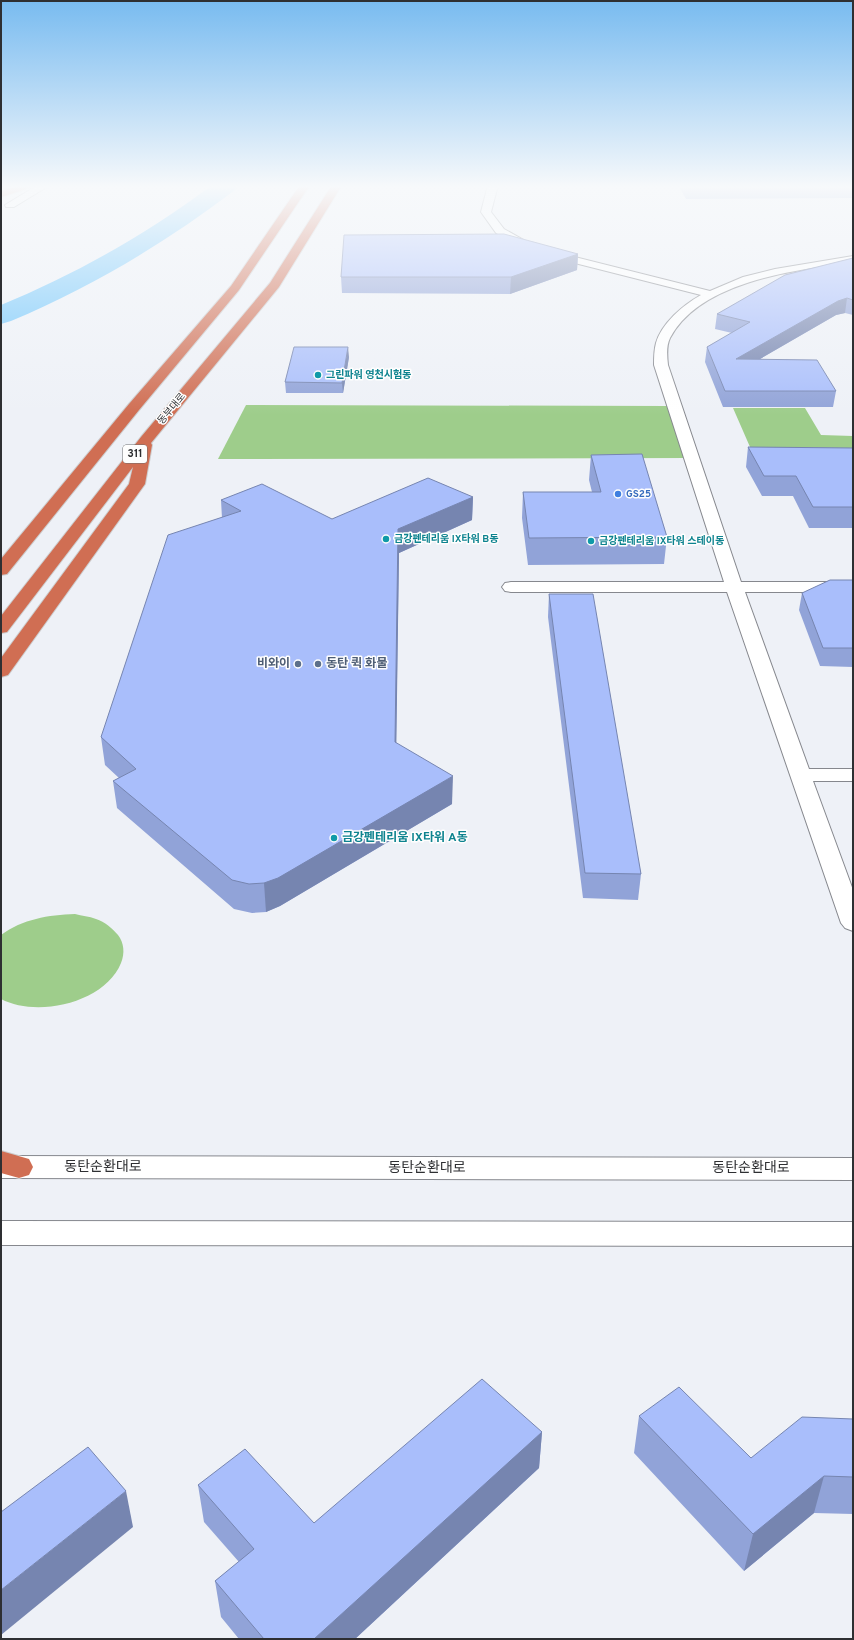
<svg xmlns="http://www.w3.org/2000/svg" width="854" height="1640" viewBox="0 0 854 1640" font-family="Overpass,'Noto Sans KR',sans-serif">
  <rect width="100%" height="100%" fill="#eef1f7"/>
  <g fill="#9ecd8b">
    <polygon points="246,405 667,406 689,458 218,459"/>
    <polygon points="733,408 805,408 821,435 853,436 853,464 757,463"/>
    <path d="M75 914C82 916 89 916 96 919 105 922 112 928 118 935 124 943 125 953 121 963 105 1003 37 1018 1 999V935C23 919 48 915 75 914Z"/>
  </g>
  <g fill="none" stroke-linecap="round" stroke-linejoin="round">
    <path fill="#71c6fb" fill-rule="evenodd" d="M212 185H238L235 190C165 243 92 287 11 321L1 324V305C76 274 147 234 212 185Z"/>
    <g stroke="#86888e" stroke-width="2">
      <g id="minor">
        <polygon points="38,185 50,185 14,207 6,207 5,205"/>
        <path d="M488 185H498L491 212 504 229 529 243 563 254 710 291 743 277 775 269 853 256V262C796 270 700 281 670 338 666 346 667 356 668 365L741 582H853V592H745L809 769H853V781H813L853 890V931L845 928 841 923 727 592H511L505 591 502 587 505 583 511 582H724L654 365C654 358 654 350 656 343 662 323 683 305 701 295L555 258 521 247 496 233 481 212Z"/>
        <polygon points="1,1156 853,1158 853,1180 1,1178"/>
        <polygon points="1,1221 853,1222 853,1246 1,1245"/>
      </g>
    </g>
    <g stroke="#cdcdce" stroke-width="2">
      <g id="highway">
        <polygon points="22,185 39,185 1,197 1,191"/>
        <polygon points="300,185 310,185 239,290 139,410 7,574 1,575 1,559 129,404 231,286"/>
        <polygon points="332,185 342,185 279,287 151,443 152,445 145,484 8,675 1,677 1,658 129,484 133,467 7,632 1,633 1,616 141,437 270,283"/>
        <polygon points="1,1151 29,1159 33,1167 29,1175 19,1178 1,1173"/>
      </g>
    </g>
    <use href="#minor" fill="#fff" fill-rule="evenodd"/>
    <use href="#highway" fill="#d06e53" fill-rule="evenodd"/>
  </g>
  <g fill="#91a3d8">
    <polygon points="678,185 853,185 853,191 852,198 686,199"/>
    <polygon points="578,254 577,270 510,294 342,293 341,277"/>
    <polygon points="853,258 853,315 845,313 836,315 760,359 836,391 833,407 723,407 705,362 707,347 732,333 715,329 717,314"/>
    <polygon points="349,357 343,393 286,393 285,382"/>
    <polygon points="748,447 853,448 853,528 809,528 793,496 762,496 746,467"/>
    <polygon points="591,455 667,537 664,564 528,565 522,518 523,492 592,492 589,480"/>
    <polygon points="473,497 472,520 399,553 396,743 452,804 280,906 266,912 252,913 234,909 117,808 113,781 119,778 105,765 101,737 222,518 221,500 332,519"/>
    <polygon points="853,580 853,667 820,666 799,610 802,593"/>
    <polygon points="549,594 641,874 638,900 583,898 548,617"/>
    <polygon points="639,1416 751,1458 853,1419 853,1514 814,1513 744,1571 634,1453"/>
    <polygon points="542,1432 539,1468 355,1639 239,1639 221,1617 215,1581 239,1562 204,1522 198,1485 314,1523"/>
  </g>
  <g fill="#7685b0">
    <polygon points="578,254 577,270 510,294 511,277"/>
    <polygon points="847,298 845,313 836,315 734,374 736,359 838,301"/>
    <polygon points="348,347 349,357 343,393 342,383"/>
    <polygon points="473,497 472,520 399,553 396,769 395,742 398,529"/>
    <polygon points="453,776 452,804 280,906 266,912 264,883"/>
    <polygon points="542,1432 539,1468 355,1639 314,1639"/>
    <polygon points="824,1476 814,1513 744,1571 753,1534"/>
    <polygon points="126,1491 133,1527 1,1635 1,1590"/>
  </g>
  <g fill="#a9befb" stroke="#7685b0">
    <polygon points="504,234 578,254 511,277 341,277 344,235"/>
    <polygon points="853,258 853,300 847,298 838,301 736,359 817,360 836,391 725,391 707,347 750,322 717,314 785,275"/>
    <polygon points="294,347 348,347 342,383 285,382"/>
    <polygon points="748,447 853,448 853,507 813,507 796,476 764,476"/>
    <polygon points="642,454 667,537 529,538 523,492 601,492 591,455"/>
    <polygon points="428,478 473,497 398,529 395,742 453,776 278,878 264,883 249,884 232,880 113,781 136,769 101,737 168,535 241,511 221,500 262,484 332,519"/>
    <polygon points="830,580 853,580 853,648 823,648 802,593"/>
    <polygon points="549,594 593,594 641,874 585,873"/>
    <polygon points="482,1379 542,1432 314,1639 264,1639 215,1581 254,1549 198,1485 245,1449 314,1523"/>
    <polygon points="679,1387 751,1458 802,1417 853,1419 853,1477 824,1476 753,1534 639,1416"/>
    <polygon points="88,1447 126,1491 1,1590 1,1512"/>
  </g>
  <linearGradient id="sky" x2="0" y2="1"><stop stop-color="#78bbf0"/><stop offset="0.45" stop-color="#f7f9fb"/><stop offset="1" stop-color="#f7f9fb" stop-opacity="0"/></linearGradient>
  <rect width="854" height="415" fill="url(#sky)"/>
  <g fill="#0f9aa8" stroke="#fefefe" stroke-width="1.5">
    <circle cx="318" cy="375" r="4"/>
    <circle cx="386" cy="539" r="4"/>
    <circle cx="591" cy="541" r="4"/>
    <circle cx="334" cy="838" r="4"/>
  </g>
  <circle fill="#3f7fe0" stroke="#fefefe" stroke-width="1.5" cx="618" cy="494" r="4"/>
  <g fill="#5c6f8a" stroke="#fefefe" stroke-width="1.5">
    <circle cx="298" cy="664" r="4"/>
    <circle cx="318" cy="664" r="4"/>
  </g>
  <g text-anchor="middle" dominant-baseline="central" stroke-width="3" stroke-linejoin="round" paint-order="stroke">
    <g font-size="10" font-weight="bold" fill="#0d838f" stroke="#fefefe" text-anchor="start">
      <text x="326" y="375">그린파워 영천시험동</text>
      <text x="394" y="539">금강펜테리움 IX타워 B동</text>
      <text x="599" y="541">금강펜테리움 IX타워 스테이동</text>
    </g>
    <g font-size="10" fill="#2e2f32" stroke="#fefefe">
      <text transform="translate(172 409) rotate(-50)">동부대로</text>
    </g>
    <g font-size="10" font-weight="bold" fill="#366cbe" stroke="#fefefe" text-anchor="start">
      <text x="626" y="494">GS25</text>
    </g>
    <rect fill="#fefefe" stroke="#6c6d6f" stroke-width="1" x="123" y="445" width="24" height="18" rx="3"/>
    <g font-size="11" font-weight="bold" fill="#2e2f32">
      <text x="135" y="454">311</text>
    </g>
    <g font-size="12" font-weight="bold" fill="#4e5e75" stroke="#fefefe" text-anchor="end">
      <text x="290" y="664">비와이</text>
      <text x="326" y="664" text-anchor="start">동탄 퀵 화물</text>
    </g>
    <g font-size="12" font-weight="bold" fill="#0d838f" stroke="#fefefe" text-anchor="start">
      <text x="342" y="838">금강펜테리움 IX타워 A동</text>
    </g>
    <g font-size="14" fill="#2e2f32" stroke="#fefefe">
      <text x="103" y="1167">동탄순환대로</text>
      <text x="427" y="1168">동탄순환대로</text>
      <text x="751" y="1168">동탄순환대로</text>
    </g>
  </g>
  <rect width="854" height="1640" fill="none" stroke="#2e2f32" stroke-width="4"/>
</svg>
